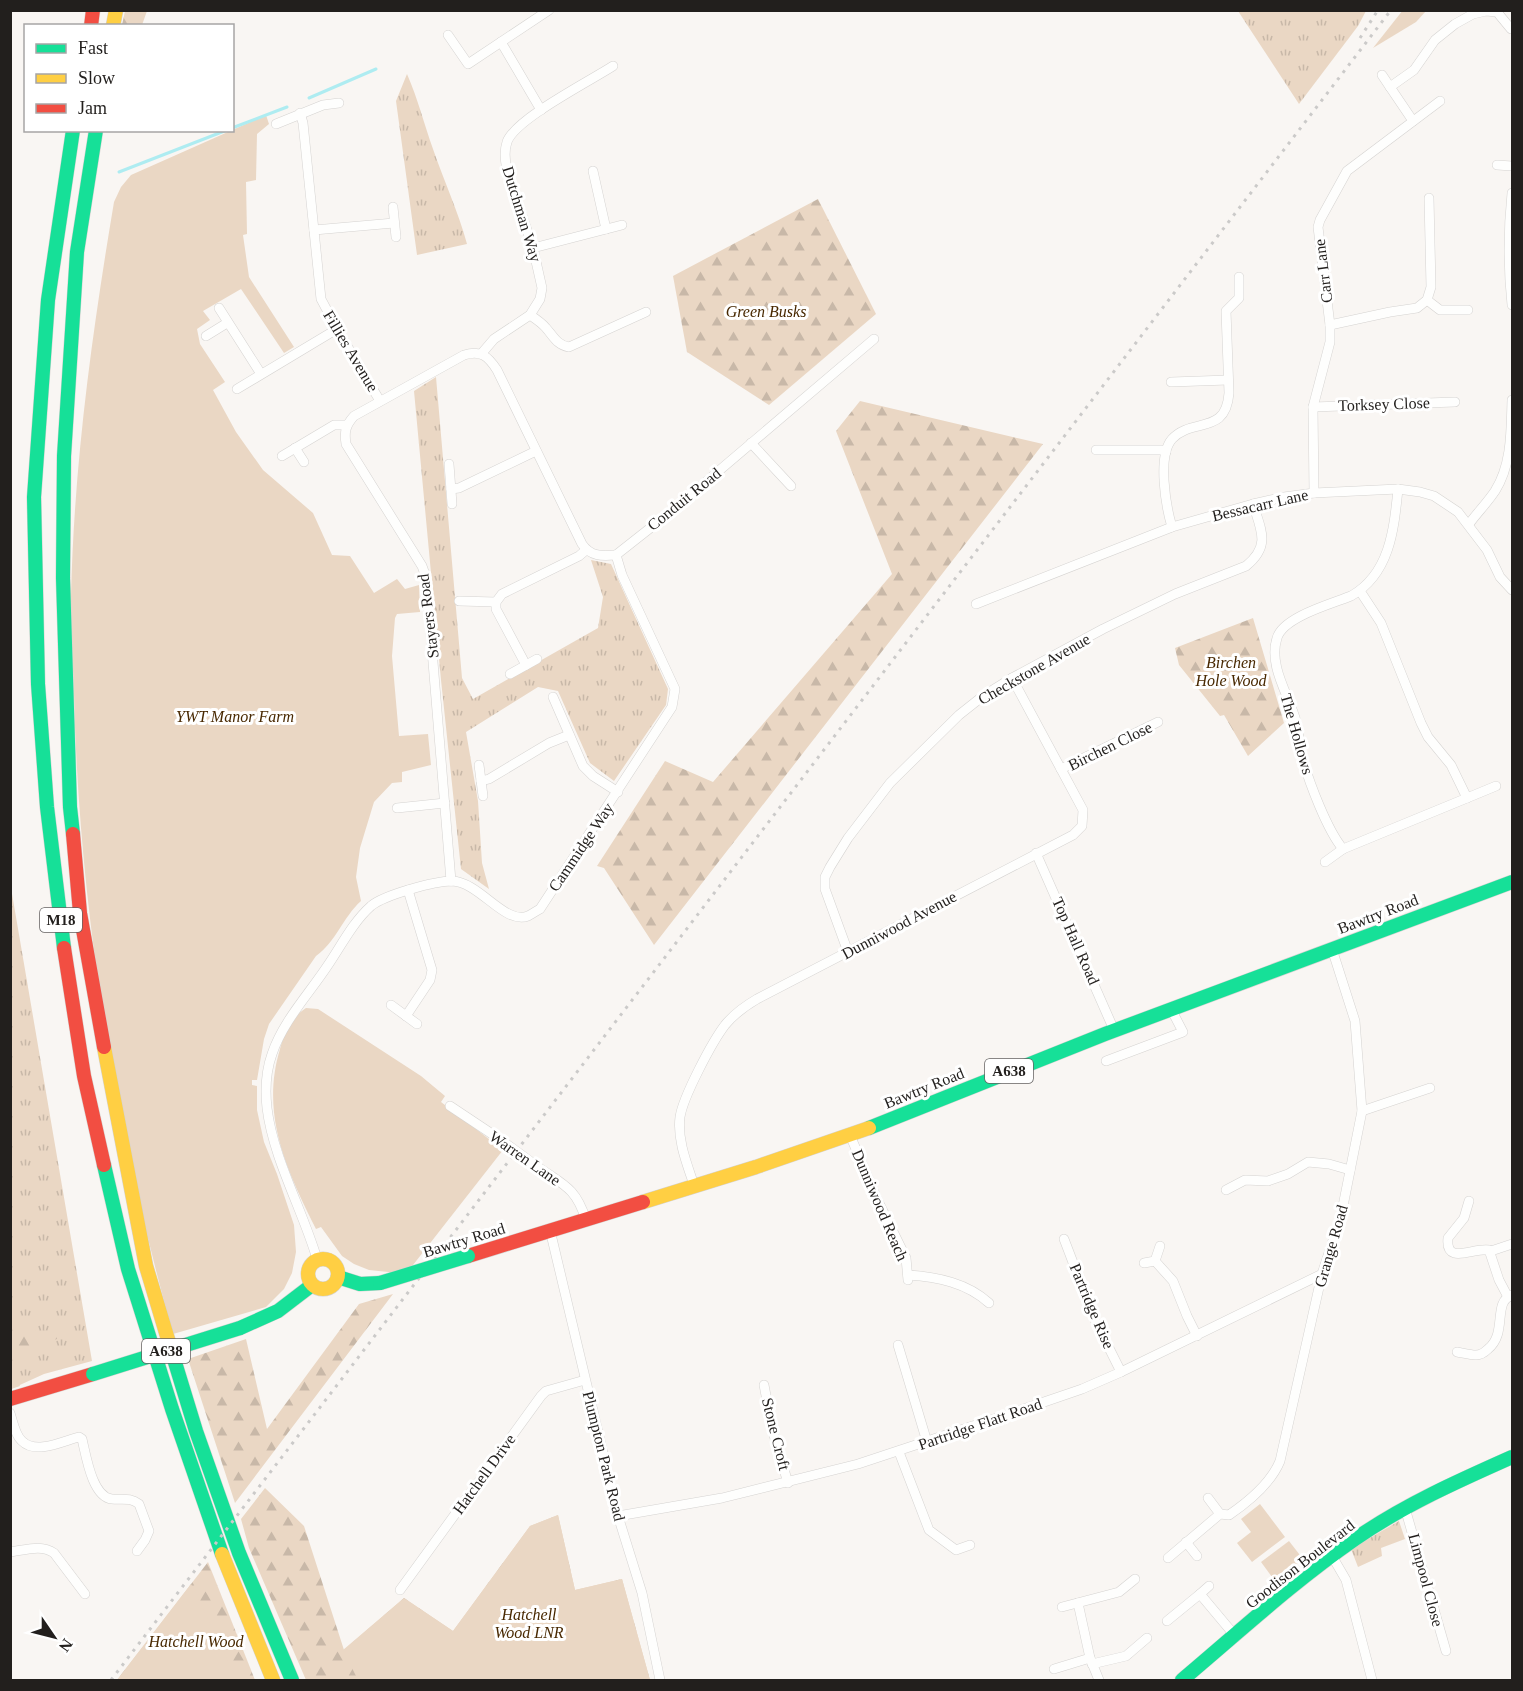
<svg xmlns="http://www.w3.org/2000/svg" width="1523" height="1691" viewBox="0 0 1523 1691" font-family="'Times New Roman',serif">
  <defs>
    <pattern id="grass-tufts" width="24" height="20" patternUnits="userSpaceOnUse" patternTransform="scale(1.5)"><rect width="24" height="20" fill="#ead7c4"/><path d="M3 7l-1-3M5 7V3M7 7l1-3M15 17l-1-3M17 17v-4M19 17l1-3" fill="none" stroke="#c8b8a8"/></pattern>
    <pattern id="forest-firs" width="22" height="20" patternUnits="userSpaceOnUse" patternTransform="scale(1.5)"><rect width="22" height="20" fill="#ead7c4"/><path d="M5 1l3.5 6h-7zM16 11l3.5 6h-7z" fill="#c8b8a8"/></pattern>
  </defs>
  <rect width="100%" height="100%" fill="#f9f6f3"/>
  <g fill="url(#grass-tufts)">
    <polygon points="1238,11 1366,11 1358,26 1299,104"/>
    <path d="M407 74C418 99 424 124 433 149 444 181 458 211 467 244L417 255 396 101Z"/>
    <polygon points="436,377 462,678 473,699 598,628 603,597 591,560 611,564 668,689 666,705 614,781 590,763 558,691 538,687 466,732 478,801 482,863 489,889 461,869 441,680 414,391"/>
    <polygon points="10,882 92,1361 44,1374 11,1389"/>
    <polygon points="1399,1521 1405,1539 1381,1548 1382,1556 1358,1567 1351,1549"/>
  </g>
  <g fill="url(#forest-firs)">
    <polygon points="125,11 147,11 142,25 122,25"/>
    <polygon points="818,199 876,314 769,405 687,352 673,276"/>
    <polygon points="860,401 1043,444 654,945 604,868 597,866 665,761 713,782 892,574 836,431"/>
    <polygon points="1253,618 1284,723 1248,756 1224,715 1220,716 1179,665 1175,648"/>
    <polygon points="393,1294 235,1503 188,1359 246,1339 267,1429 359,1304"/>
    <path d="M11 1315C17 1322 26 1330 36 1331 44 1332 45 1329 55 1333L57 1339 39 1344 29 1351 27 1360 11 1368 20 1386 11 1389Z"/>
    <polygon points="265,1488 304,1526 344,1650 404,1598 453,1631 530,1526 558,1515 575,1590 622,1579 650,1680 306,1680 249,1548 241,1519"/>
    <polygon points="208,1562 255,1680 117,1680"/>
  </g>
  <g fill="#ead7c4">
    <polygon points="1403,10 1426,11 1416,22 1373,48"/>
    <path d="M266 115 269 124 257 134 256 180 246 182 247 234 243 235 249 277 294 347 284 353 241 289 203 311 210 320 197 329 200 344 225 382 213 390 236 432 263 470 313 513 332 555 350 556 374 593 397 579 405 589 419 585 420 612 397 614 395 618 392 656 399 736 428 734 431 765 402 772V782L392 783 374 802 360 848 356 877 361 901C343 917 336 942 316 956L269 1024 264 1039 257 1080H252V1085L257 1086V1110L264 1142 277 1174 294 1225 296 1252 292 1273 284 1289 266 1307 173 1334C115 1126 79 910 74 694 73 661 70 629 71 596 74 464 92 333 114 202L121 187 131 175Z"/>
    <path d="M306 1008 318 1009 421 1076 445 1096 441 1102 503 1150 413 1265 398 1273 369 1270 354 1264 342 1256 321 1227 316 1229C287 1171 260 1115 280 1049 284 1033 292 1017 306 1008Z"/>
    <polygon points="1260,1504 1285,1537 1252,1562 1237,1543 1251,1532 1241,1519"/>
    <polygon points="558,1515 575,1590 622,1579 650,1680 358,1680 343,1650 404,1598 453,1631 530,1526"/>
    <polygon points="1289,1541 1303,1559 1275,1581 1261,1562"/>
    <polygon points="191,1584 237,1680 117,1680"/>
  </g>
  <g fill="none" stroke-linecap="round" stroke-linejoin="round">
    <g stroke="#aeecf1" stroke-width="3">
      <polyline points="309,98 376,69"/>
      <polyline points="232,128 287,107"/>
      <polyline points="119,172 227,130"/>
    </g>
    <g stroke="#d5d3d1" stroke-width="10">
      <g id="street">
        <polyline points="448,35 468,64 549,10"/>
        <polyline points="501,42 541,110"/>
        <polyline points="1382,75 1390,87"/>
        <polyline points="300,113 303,123 321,299 337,329 380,401"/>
        <polyline points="1413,121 1390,87 1414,70 1435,40 1455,24 1473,14 1486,11 1497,12 1511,29"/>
        <polyline points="276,124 323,105 339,103"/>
        <polyline points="1497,165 1512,166"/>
        <polyline points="593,171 606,229"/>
        <path d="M1512 193C1508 231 1508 267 1512 305"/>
        <polyline points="393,207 396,237"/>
        <polyline points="314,230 394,223"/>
        <polyline points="533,248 622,225"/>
        <polyline points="1427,300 1440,310 1468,310"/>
        <polyline points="219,308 261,374"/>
        <path d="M530 315C536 319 542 323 546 328 554 337 557 345 569 347L646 312"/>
        <polyline points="1330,325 1390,312 1417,308 1427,300 1431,287 1429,198"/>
        <polyline points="206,336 227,323"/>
        <path d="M482 353 494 339 530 315 540 299 542 288 533 248 507 170C505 161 504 151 507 142 515 119 590 81 613 66"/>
        <polyline points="1171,382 1228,380"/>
        <polyline points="237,389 337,329"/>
        <polyline points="1313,407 1455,402"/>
        <polyline points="751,443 791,486"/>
        <polyline points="295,448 304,462"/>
        <polyline points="1096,450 1162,450 1166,452"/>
        <polyline points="282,456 334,425 346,425"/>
        <polyline points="449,464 452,504"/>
        <polyline points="451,489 459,488 536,451"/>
        <polyline points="1314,493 1313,407 1330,342 1330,325 1318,227 1320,220 1347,171 1440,101"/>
        <path d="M1469 524C1477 513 1487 503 1495 491 1512 464 1511 431 1512 400"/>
        <path d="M1172 527C1166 507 1157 456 1172 439 1192 417 1226 436 1229 393L1226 311 1239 298V277"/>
        <polyline points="616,555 668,514 874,339"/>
        <path d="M1360 591 1381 623 1421 723 1428 737 1451 765 1467 798 1343 849C1327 830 1309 782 1302 757 1298 746 1300 733 1296 721 1289 695 1268 666 1277 638 1283 617 1331 604 1351 596 1390 574 1394 529 1398 489"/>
        <polyline points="459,601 496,602"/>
        <polyline points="976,604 1172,527 1253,504 1284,497 1314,493 1398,489 1420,492 1434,496 1458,512 1487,550 1500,577 1512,590"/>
        <polyline points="526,665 496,609 496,602 502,594 579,556 586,550"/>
        <polyline points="510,674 537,659"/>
        <polyline points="553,697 583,766 593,776 618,792"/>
        <polyline points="479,765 483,796"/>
        <polyline points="1061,769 1158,722"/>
        <polyline points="481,781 489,779 549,743 569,735"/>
        <polyline points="1467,798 1496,786"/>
        <polyline points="397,808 445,803"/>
        <polyline points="1036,853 1114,1030"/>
        <polyline points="1325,862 1343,849"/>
        <path d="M451 881 426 577 422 566 346 444C344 431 346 425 354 416L464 355C481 350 488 356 497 370L582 544C591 557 602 556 616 555"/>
        <path d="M848 952 825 889V877L830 867 848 838 890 783 959 715 983 696 1012 678 1103 629 1175 594 1246 566C1271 546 1261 530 1253 504"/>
        <polyline points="391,1005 417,1024"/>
        <polyline points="406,1016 430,980 432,970 408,890"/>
        <polyline points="1106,1061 1183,1032 1171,1009"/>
        <polyline points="450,1106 501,1140"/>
        <polyline points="1362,1111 1430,1088"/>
        <polyline points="850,1135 877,1199 906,1258 908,1280"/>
        <path d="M538 1167C564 1185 576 1188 586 1220"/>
        <path d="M694 1185C687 1164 677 1140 680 1117 683 1097 712 1042 725 1025 734 1014 745 1006 757 999L1073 835 1082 826 1083 810 1012 678"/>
        <polyline points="1226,1190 1245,1180 1268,1181 1288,1174 1308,1162 1329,1164 1350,1170"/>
        <path d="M1469 1201 1464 1218 1448 1238C1445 1266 1474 1247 1489 1250L1499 1280 1508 1297"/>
        <polyline points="550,1230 618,1516 642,1593 660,1680"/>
        <polyline points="1064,1239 1095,1320 1121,1372"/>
        <polyline points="1491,1251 1512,1244"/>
        <path d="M317 1259C303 1211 273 1158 267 1108 265 1090 266 1071 272 1054 283 1021 309 994 328 965 341 946 353 922 371 906 384 895 435 881 452 881 480 882 504 925 528 916 532 914 536 911 540 909L672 707 675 689 622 575 616 555"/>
        <polyline points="1155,1261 1173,1281 1187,1316 1197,1336"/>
        <polyline points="1144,1263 1155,1261 1160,1246"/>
        <path d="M908 1275C938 1277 967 1283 989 1303"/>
        <polyline points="898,1345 927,1442"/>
        <path d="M1457 1352C1463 1353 1470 1355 1476 1355 1481 1355 1485 1352 1488 1349 1508 1333 1492 1302 1512 1295"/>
        <polyline points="764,1385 773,1432 788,1483"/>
        <path d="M10 1413C13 1422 15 1435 22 1441 36 1455 63 1441 79 1437L82 1439C86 1455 92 1497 112 1499 122 1500 130 1497 139 1504L149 1531 145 1540 137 1551"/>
        <polyline points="899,1452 929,1530 956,1550 970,1545"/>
        <polyline points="1208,1498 1220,1514"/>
        <polyline points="1405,1508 1446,1651"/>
        <polyline points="618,1516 722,1498 858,1464 1012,1413 1082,1389 1121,1372 1322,1274"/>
        <polyline points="1186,1542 1197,1556"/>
        <path d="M10 1552C26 1550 41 1544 54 1553L85 1594"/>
        <polyline points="1332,1556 1346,1580 1372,1680"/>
        <path d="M1168 1558 1220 1514 1229 1515C1248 1502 1271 1483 1280 1461L1322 1274 1341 1216 1362 1111 1355 1021 1332 949"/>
        <polyline points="400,1590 541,1396 546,1391 585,1380"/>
        <polyline points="1200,1594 1209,1586"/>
        <polyline points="1078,1603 1090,1658 1099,1680"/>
        <polyline points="1062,1607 1119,1592 1135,1579"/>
        <polyline points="1167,1621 1200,1594 1236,1637"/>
        <polyline points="1092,1664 1126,1656 1147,1638"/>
        <polyline points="1054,1669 1090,1658"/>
      </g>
    </g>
    <g stroke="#d5d3d1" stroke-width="15">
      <g id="fast">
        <polyline points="73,834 70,807 63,578 64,456 77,252 96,130"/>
        <polyline points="64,948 47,807 38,684 34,497 48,300 73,130"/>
        <polyline points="869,1128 1105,1034 1512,882"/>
        <polyline points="104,1165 128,1269 172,1409 222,1554"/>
        <polyline points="338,1277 360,1284 380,1283"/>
        <polyline points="240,1328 278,1311 312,1285"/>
        <polyline points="170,1346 196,1431 239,1553 292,1680"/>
        <path d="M1182 1680C1239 1632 1294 1581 1355 1539 1404 1505 1458 1481 1512 1457"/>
      </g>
    </g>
    <g stroke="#d5d3d1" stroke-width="15">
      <g id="slow">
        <polyline points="113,26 116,10"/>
        <polyline points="104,1047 146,1266 170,1346"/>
        <polyline points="643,1202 756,1167 869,1128"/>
        <circle cx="323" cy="1274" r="15"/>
        <polyline points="222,1554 273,1680"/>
      </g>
    </g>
    <g stroke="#d5d3d1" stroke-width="15">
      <g id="jam">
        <polyline points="91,26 93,10"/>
        <polyline points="73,834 80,913 104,1047"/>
        <polyline points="64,948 84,1076 104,1165"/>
        <polyline points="468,1256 643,1202"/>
        <polyline points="10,1399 93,1374"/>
      </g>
    </g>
    <use href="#street" stroke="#fefefd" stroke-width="9"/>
    <use href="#fast" stroke="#16e098" stroke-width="14"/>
    <use href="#slow" stroke="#ffcf43" stroke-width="14"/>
    <use href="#jam" stroke="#f24e42" stroke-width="14"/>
    <g stroke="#cbcac9" stroke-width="3" stroke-dasharray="3 6" stroke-linecap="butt">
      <polyline points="1360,38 1378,10"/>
      <polyline points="111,1680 1391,10"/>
    </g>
    <g stroke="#d5d3d1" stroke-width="10" stroke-linecap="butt">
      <polyline id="street-bridge" points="501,1140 538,1167"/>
    </g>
    <g stroke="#d5d3d1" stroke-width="15" stroke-linecap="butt">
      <g id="fast-bridge">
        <polyline points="380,1283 468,1256"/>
        <polyline points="93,1374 240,1328"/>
      </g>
    </g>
    <use href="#street-bridge" stroke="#fefefd" stroke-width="9"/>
    <use href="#fast-bridge" stroke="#16e098" stroke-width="14"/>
  </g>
  <g text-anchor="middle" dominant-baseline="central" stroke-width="6" stroke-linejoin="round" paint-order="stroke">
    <g fill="#fff" stroke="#646261" stroke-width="1.5">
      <rect x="40" y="908" width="42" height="24" rx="4.5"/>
      <rect x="985" y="1059" width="48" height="24" rx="4.5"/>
      <rect x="142" y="1339" width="48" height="24" rx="4.5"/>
    </g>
    <g font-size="15" font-weight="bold" fill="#221f1d">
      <text x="61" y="920">M18</text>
      <text x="1009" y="1071">A638</text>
      <text x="166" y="1351">A638</text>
    </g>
    <g font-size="16" fill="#221f1d" stroke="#fff">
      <text transform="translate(522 214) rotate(73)">Dutchman Way</text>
      <text transform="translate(1323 271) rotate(-97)">Carr Lane</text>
      <text transform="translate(351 351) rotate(59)">Fillies Avenue</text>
      <text transform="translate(1384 404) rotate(-2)">Torksey Close</text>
      <text transform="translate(684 499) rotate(-39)">Conduit Road</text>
      <text transform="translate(1260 505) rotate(-13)">Bessacarr Lane</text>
      <text transform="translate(428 616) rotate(-97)">Stayers Road</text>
      <text transform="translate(1034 669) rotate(-30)">Checkstone Avenue</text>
      <text transform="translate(1297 734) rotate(74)">The Hollows</text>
      <text transform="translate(1110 746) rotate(-26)">Birchen Close</text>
      <text transform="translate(581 847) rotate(-56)">Cammidge Way</text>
      <text transform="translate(1378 914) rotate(-21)">Bawtry Road</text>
      <text transform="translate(899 925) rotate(-28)">Dunniwood Avenue</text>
      <text transform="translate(1076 941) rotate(66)">Top Hall Road</text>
      <text transform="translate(924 1088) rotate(-22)">Bawtry Road</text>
      <text transform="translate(525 1158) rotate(35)">Warren Lane</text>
      <text transform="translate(880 1205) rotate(67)">Dunniwood Reach</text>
      <text transform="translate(464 1240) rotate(-17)">Bawtry Road</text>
      <text transform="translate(1331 1246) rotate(-74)">Grange Road</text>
      <text transform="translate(1092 1306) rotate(67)">Partridge Rise</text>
      <text transform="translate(980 1424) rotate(-19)">Partridge Flatt Road</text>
      <text transform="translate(776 1434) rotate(76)">Stone Croft</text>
      <text transform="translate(604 1456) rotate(76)">Plumpton Park Road</text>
      <text transform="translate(484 1474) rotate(-54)">Hatchell Drive</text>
      <text transform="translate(1300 1564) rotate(-38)">Goodison Boulevard</text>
      <text transform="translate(1426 1580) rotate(75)">Limpool Close</text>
    </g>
    <g font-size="16" font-style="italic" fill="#482800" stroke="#fff">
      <text x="766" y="311">Green Busks</text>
      <text x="1231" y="662">Birchen<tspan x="1231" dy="18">Hole Wood</tspan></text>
      <text x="235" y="716">YWT Manor Farm</text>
      <text x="529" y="1614">Hatchell<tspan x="529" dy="18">Wood LNR</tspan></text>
      <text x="196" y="1641">Hatchell Wood</text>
    </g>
  </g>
  <rect width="1523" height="1691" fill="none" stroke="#221f1d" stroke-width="24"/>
  <rect x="24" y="24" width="210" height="108" fill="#ffffff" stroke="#a7a5a5" stroke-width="1.5"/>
  <rect x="36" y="44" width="30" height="9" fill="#16e098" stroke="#a7a5a5" stroke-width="1.5"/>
  <text x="78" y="54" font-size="18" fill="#221f1d">Fast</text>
  <rect x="36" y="74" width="30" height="9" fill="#ffcf43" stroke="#a7a5a5" stroke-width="1.5"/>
  <text x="78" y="84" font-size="18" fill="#221f1d">Slow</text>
  <rect x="36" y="104" width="30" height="9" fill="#f24e42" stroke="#a7a5a5" stroke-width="1.5"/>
  <text x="78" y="114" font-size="18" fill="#221f1d">Jam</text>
  <g transform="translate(54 1637) rotate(125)" stroke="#ffffff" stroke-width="4.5" paint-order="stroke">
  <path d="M0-4.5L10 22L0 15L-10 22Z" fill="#221f1d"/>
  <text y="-9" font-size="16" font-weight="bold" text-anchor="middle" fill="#221f1d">N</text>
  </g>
</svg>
